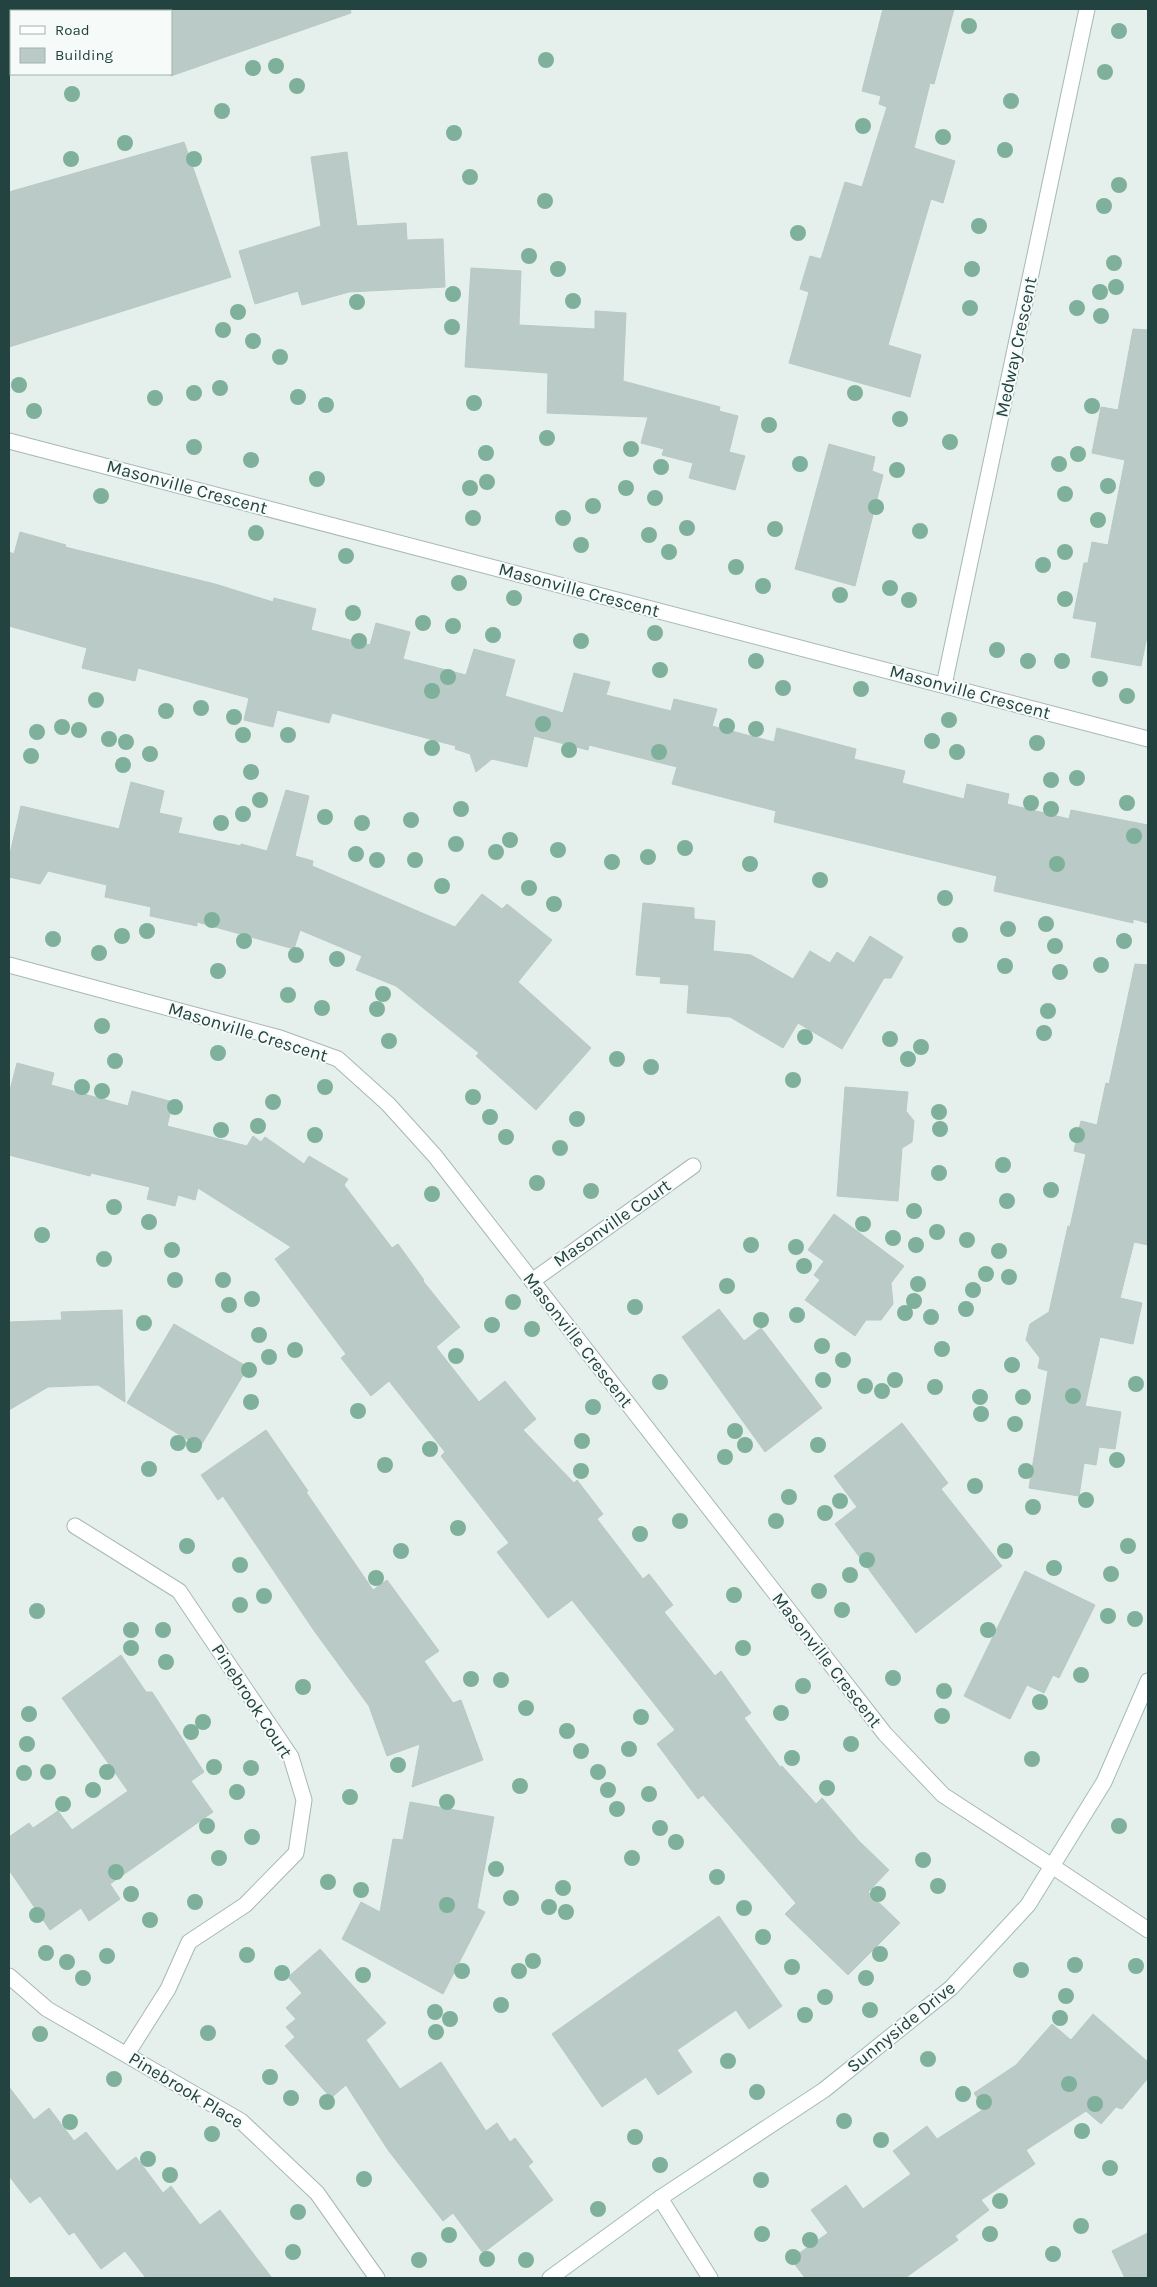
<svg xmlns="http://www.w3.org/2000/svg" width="1157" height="2287" viewBox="0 0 1157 2287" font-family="Karla,sans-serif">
  <rect width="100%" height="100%" fill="#e5efec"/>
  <g fill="#bacac6" stroke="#b7cac5">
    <polygon points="171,9 350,9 351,13 171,76"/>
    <polygon points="883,9 954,9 934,84 930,83 914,148 955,161 943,203 931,199 888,345 921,355 910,397 789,363 809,292 800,289 810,256 821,259 845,182 862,187 887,107 879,104 881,96 862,91"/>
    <polygon points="184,142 231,277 9,347 9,192"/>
    <polygon points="347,152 357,226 406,223 407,240 443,239 445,287 349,292 302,305 298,291 255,304 239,251 321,226 311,157"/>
    <polygon points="471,268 521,271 519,325 595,329 595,311 626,313 623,381 720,407 719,411 738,416 729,452 745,456 735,490 689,478 693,463 662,455 664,449 641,443 648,417 547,413 548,373 465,367"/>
    <polygon points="1133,329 1148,330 1148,631 1141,666 1091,657 1097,622 1073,618 1084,563 1088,563 1092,542 1108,545 1125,460 1092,453 1101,407 1118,410"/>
    <polygon points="829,444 875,457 872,471 883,475 855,586 795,569"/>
    <polygon points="20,532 66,545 65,547 215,584 273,602 274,598 316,609 311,630 370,645 376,623 410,632 403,659 466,675 474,649 515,660 505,696 563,713 574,673 610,682 606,695 671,711 674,699 717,709 712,726 774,742 777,728 856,749 854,759 905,771 902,783 964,799 967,784 1009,794 1007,804 1069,819 1071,810 1148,825 1148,923 1133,919 1133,923 994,891 997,876 774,822 776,811 672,784 677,767 589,745 588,750 534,736 527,767 492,759 476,772 470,754 455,749 456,746 332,713 329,723 277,710 273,727 244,720 249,698 138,668 135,681 82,668 87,648 9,626 9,552 14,554"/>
    <polygon points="131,782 164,791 159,813 182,818 178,833 241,846 241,844 267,851 286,790 309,796 295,856 313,861 312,866 455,927 482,894 502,909 507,904 552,940 518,982 591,1048 536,1110 476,1056 479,1053 396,986 356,970 362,956 300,930 294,949 197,922 197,926 150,916 151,907 105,897 107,885 48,871 40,884 9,877 9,858 21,806 119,829"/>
    <polygon points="643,903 694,908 694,919 715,921 713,951 751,955 793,979 810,951 830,963 837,952 854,963 870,936 903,957 891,978 884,978 842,1049 798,1023 783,1048 730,1017 687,1013 689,985 660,983 661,977 636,975"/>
    <polygon points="1135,964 1148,965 1148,1245 1134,1242 1120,1298 1142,1303 1133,1344 1100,1337 1085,1406 1121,1412 1115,1449 1099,1447 1096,1465 1084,1463 1079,1496 1029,1488 1048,1371 1038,1368 1040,1358 1026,1340 1030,1324 1049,1312 1068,1226 1070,1227 1086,1154 1074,1151 1081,1121 1097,1125 1106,1083 1109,1084"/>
    <polygon points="17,1063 54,1073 51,1085 128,1106 132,1091 173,1102 167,1126 247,1146 253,1136 261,1142 265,1137 304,1164 309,1156 348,1179 344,1185 392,1248 398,1244 424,1280 423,1281 460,1327 436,1347 479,1402 505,1381 536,1419 523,1430 574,1483 577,1480 603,1514 597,1519 643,1579 649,1574 673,1605 664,1612 715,1676 721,1671 751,1713 744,1718 780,1767 782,1766 816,1804 822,1798 859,1841 889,1870 868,1892 900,1923 848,1975 785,1914 796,1903 703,1795 698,1799 657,1744 675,1730 572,1600 548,1618 497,1552 509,1543 441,1456 445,1452 389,1381 371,1396 341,1358 346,1354 275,1259 291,1247 198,1188 195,1200 178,1195 175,1206 147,1199 150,1187 91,1173 90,1176 9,1155 9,1094"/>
    <polygon points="845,1087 908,1092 906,1111 914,1121 912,1142 902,1148 898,1201 837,1196"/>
    <polygon points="834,1214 904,1266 891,1283 893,1304 881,1320 866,1320 855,1336 805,1300 820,1280 814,1275 824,1261 808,1250"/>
    <polygon points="719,1309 744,1341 761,1328 822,1408 765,1452 682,1337"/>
    <polygon points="122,1310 125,1402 98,1385 48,1387 9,1410 9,1322 62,1320 61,1312"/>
    <polygon points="174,1324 248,1367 200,1447 127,1403"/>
    <polygon points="902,1423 948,1483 941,1489 1002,1566 916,1633 835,1524 857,1507 834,1476"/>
    <polygon points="266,1430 308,1491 306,1492 373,1590 387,1580 439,1651 424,1661 453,1703 461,1700 483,1760 412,1787 420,1744 387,1756 369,1706 315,1632 223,1496 218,1500 201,1475"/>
    <polygon points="1025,1571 1095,1605 1059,1678 1053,1675 1044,1693 1027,1685 1010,1719 964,1696"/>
    <polygon points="121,1655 146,1692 152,1692 204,1772 191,1781 213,1812 110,1884 120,1899 89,1921 81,1908 50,1930 9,1870 9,1837 29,1823 33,1828 58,1811 72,1830 128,1791 62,1698"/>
    <polygon points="410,1802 494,1817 477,1908 485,1912 443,1994 342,1939 361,1902 380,1912 393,1839 403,1840"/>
    <polygon points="719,1916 782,2006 749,2029 736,2010 677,2050 692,2072 658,2095 646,2077 602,2107 552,2034"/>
    <polygon points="320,1949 386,2023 366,2040 400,2089 441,2062 486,2131 497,2123 510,2142 515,2138 533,2162 528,2166 553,2200 483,2253 453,2213 443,2221 388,2150 346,2085 331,2098 285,2046 295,2037 286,2027 296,2019 286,2008 302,1993 288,1977"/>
    <polygon points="1093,2014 1148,2062 1148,2078 1122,2109 1116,2107 1101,2124 1086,2111 1026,2150 1035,2164 981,2200 989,2210 955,2236 958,2240 905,2278 805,2278 791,2259 828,2233 811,2210 846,2185 863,2209 911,2174 893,2151 927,2126 937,2139 984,2109 974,2093 1016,2065 1052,2024 1071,2040"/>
    <polygon points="9,2087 34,2120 49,2108 74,2141 86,2132 117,2171 136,2157 163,2193 171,2186 200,2225 220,2210 272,2278 146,2278 125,2251 101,2269 74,2232 69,2235 40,2196 30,2203 9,2176"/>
    <polygon points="1148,2233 1148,2278 1125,2278 1112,2251"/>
  </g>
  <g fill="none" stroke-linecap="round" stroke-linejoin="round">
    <g stroke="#a7b8b5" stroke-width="17">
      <polyline id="lane" points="1052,1866 1148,1930"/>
    </g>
    <g stroke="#a7b8b5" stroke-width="17">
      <g id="street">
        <polyline points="9,441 1148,739"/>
        <polyline points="944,685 1087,9"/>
        <polyline points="9,965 280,1038 338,1059 388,1104 435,1156 885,1734 943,1795 1052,1866"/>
        <polyline points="532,1281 693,1166"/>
        <polyline points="75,1526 179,1591 291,1757 304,1800 296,1853 245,1905 189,1942 168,1989 127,2054"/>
        <polyline points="9,1976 47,2009 241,2121 317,2193 377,2278"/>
        <polyline points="660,2198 710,2278"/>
      </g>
    </g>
    <g stroke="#a3bcb8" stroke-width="17">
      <polyline id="secondary" points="550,2278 660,2198 824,2090 951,1988 1028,1905 1104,1782 1148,1681"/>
    </g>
    <use href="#lane" stroke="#fff" stroke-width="15"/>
    <use href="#street" stroke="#fff" stroke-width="15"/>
    <use href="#secondary" stroke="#fff" stroke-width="15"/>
  </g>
  <g fill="#7eb09b">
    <circle cx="969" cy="26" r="8"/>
    <circle cx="1119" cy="31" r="8"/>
    <circle cx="546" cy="60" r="8"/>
    <circle cx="276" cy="66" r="8"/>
    <circle cx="253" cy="68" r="8"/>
    <circle cx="1105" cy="72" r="8"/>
    <circle cx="297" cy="86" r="8"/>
    <circle cx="72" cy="94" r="8"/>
    <circle cx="1011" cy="101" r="8"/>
    <circle cx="222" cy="111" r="8"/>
    <circle cx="863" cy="126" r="8"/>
    <circle cx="454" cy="133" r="8"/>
    <circle cx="943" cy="137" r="8"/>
    <circle cx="125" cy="143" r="8"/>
    <circle cx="1005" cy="150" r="8"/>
    <circle cx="71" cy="159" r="8"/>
    <circle cx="194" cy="159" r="8"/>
    <circle cx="470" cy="177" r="8"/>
    <circle cx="1119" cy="185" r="8"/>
    <circle cx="545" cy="201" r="8"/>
    <circle cx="1104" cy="206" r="8"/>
    <circle cx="979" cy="226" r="8"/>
    <circle cx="798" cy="233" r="8"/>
    <circle cx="529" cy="256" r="8"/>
    <circle cx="1114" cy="263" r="8"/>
    <circle cx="558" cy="269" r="8"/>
    <circle cx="972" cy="269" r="8"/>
    <circle cx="1116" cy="287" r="8"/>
    <circle cx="1100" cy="292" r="8"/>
    <circle cx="453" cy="294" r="8"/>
    <circle cx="573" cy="301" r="8"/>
    <circle cx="357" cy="302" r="8"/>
    <circle cx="970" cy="308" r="8"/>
    <circle cx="1077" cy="308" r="8"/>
    <circle cx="238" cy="312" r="8"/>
    <circle cx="1101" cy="316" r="8"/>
    <circle cx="452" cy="327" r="8"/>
    <circle cx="223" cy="330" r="8"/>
    <circle cx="253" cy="341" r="8"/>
    <circle cx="280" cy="357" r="8"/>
    <circle cx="19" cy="385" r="8"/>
    <circle cx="220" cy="388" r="8"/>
    <circle cx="194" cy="393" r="8"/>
    <circle cx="855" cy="393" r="8"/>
    <circle cx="298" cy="397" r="8"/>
    <circle cx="155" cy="398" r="8"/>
    <circle cx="474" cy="403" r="8"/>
    <circle cx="326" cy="405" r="8"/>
    <circle cx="1092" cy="406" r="8"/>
    <circle cx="34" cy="411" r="8"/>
    <circle cx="900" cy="419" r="8"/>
    <circle cx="769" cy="425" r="8"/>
    <circle cx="547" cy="438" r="8"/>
    <circle cx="950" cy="442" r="8"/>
    <circle cx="194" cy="447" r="8"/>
    <circle cx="631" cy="449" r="8"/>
    <circle cx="486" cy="453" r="8"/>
    <circle cx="1078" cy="454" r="8"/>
    <circle cx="251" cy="460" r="8"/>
    <circle cx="800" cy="464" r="8"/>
    <circle cx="1059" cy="464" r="8"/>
    <circle cx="661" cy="467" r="8"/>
    <circle cx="897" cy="470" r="8"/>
    <circle cx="317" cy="479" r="8"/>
    <circle cx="487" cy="482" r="8"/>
    <circle cx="1108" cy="486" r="8"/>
    <circle cx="470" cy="488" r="8"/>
    <circle cx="626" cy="488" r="8"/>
    <circle cx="1065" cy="494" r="8"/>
    <circle cx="101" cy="496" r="8"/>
    <circle cx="655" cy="498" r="8"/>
    <circle cx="593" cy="506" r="8"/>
    <circle cx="876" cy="507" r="8"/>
    <circle cx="473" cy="518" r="8"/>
    <circle cx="563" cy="518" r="8"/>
    <circle cx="1098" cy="520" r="8"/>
    <circle cx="687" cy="528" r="8"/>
    <circle cx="775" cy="529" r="8"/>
    <circle cx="920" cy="531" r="8"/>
    <circle cx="256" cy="533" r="8"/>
    <circle cx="649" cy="535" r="8"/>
    <circle cx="581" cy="545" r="8"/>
    <circle cx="669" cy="552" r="8"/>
    <circle cx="1065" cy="552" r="8"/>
    <circle cx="346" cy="556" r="8"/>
    <circle cx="1043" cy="565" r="8"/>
    <circle cx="736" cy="567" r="8"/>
    <circle cx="459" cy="583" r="8"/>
    <circle cx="763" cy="586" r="8"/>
    <circle cx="890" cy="588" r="8"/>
    <circle cx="840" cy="595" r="8"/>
    <circle cx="514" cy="598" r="8"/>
    <circle cx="1065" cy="599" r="8"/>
    <circle cx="909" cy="600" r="8"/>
    <circle cx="353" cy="613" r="8"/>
    <circle cx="423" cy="623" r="8"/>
    <circle cx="453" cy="626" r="8"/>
    <circle cx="655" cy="633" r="8"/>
    <circle cx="493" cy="635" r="8"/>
    <circle cx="359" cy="641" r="8"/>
    <circle cx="581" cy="641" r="8"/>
    <circle cx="997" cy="650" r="8"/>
    <circle cx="756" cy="661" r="8"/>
    <circle cx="1028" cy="661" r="8"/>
    <circle cx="1062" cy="661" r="8"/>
    <circle cx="660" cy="670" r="8"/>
    <circle cx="448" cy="677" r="8"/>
    <circle cx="1100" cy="679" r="8"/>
    <circle cx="783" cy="688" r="8"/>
    <circle cx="861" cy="689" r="8"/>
    <circle cx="432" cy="691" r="8"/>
    <circle cx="1127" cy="696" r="8"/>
    <circle cx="96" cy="700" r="8"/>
    <circle cx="201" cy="708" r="8"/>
    <circle cx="166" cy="711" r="8"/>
    <circle cx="234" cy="717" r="8"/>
    <circle cx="949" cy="720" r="8"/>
    <circle cx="543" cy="724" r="8"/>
    <circle cx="727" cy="726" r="8"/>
    <circle cx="62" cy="727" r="8"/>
    <circle cx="756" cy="729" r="8"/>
    <circle cx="79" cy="730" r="8"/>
    <circle cx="37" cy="732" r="8"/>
    <circle cx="243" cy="735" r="8"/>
    <circle cx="288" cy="735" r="8"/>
    <circle cx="109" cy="739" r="8"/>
    <circle cx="932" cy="741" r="8"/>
    <circle cx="126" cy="742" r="8"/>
    <circle cx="1037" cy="743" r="8"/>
    <circle cx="432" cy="748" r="8"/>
    <circle cx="569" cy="750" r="8"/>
    <circle cx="659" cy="752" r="8"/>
    <circle cx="957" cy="752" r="8"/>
    <circle cx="150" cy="754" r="8"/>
    <circle cx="31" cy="756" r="8"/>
    <circle cx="123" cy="765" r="8"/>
    <circle cx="251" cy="772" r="8"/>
    <circle cx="1077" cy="778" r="8"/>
    <circle cx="1051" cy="780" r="8"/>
    <circle cx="260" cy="800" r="8"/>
    <circle cx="1031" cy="803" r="8"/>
    <circle cx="1127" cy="803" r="8"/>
    <circle cx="461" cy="809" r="8"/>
    <circle cx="1051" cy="809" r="8"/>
    <circle cx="243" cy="814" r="8"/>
    <circle cx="325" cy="817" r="8"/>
    <circle cx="411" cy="820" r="8"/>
    <circle cx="221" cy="823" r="8"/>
    <circle cx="362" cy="823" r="8"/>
    <circle cx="1134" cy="836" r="8"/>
    <circle cx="510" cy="840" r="8"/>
    <circle cx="456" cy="844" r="8"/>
    <circle cx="685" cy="848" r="8"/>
    <circle cx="558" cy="850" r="8"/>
    <circle cx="496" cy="852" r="8"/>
    <circle cx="356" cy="854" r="8"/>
    <circle cx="648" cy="857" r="8"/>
    <circle cx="377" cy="860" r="8"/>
    <circle cx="415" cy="860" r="8"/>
    <circle cx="612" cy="862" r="8"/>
    <circle cx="750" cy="864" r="8"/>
    <circle cx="1057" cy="864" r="8"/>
    <circle cx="820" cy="880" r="8"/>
    <circle cx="442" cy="886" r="8"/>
    <circle cx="529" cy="888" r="8"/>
    <circle cx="945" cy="898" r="8"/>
    <circle cx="554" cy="904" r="8"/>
    <circle cx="212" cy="920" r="8"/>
    <circle cx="1046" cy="924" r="8"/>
    <circle cx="1008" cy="929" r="8"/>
    <circle cx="147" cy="931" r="8"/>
    <circle cx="960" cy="935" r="8"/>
    <circle cx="122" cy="936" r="8"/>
    <circle cx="53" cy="939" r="8"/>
    <circle cx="244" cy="941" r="8"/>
    <circle cx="1124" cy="941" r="8"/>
    <circle cx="1055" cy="946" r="8"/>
    <circle cx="99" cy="953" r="8"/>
    <circle cx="296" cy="955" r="8"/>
    <circle cx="337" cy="959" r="8"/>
    <circle cx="1101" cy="965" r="8"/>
    <circle cx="1005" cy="966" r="8"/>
    <circle cx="218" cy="971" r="8"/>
    <circle cx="1060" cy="972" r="8"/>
    <circle cx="383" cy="994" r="8"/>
    <circle cx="288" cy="995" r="8"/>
    <circle cx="322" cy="1008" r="8"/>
    <circle cx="377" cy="1009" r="8"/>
    <circle cx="1048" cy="1011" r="8"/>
    <circle cx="102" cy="1026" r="8"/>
    <circle cx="1044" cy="1033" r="8"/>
    <circle cx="805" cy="1037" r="8"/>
    <circle cx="890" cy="1039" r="8"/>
    <circle cx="389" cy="1041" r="8"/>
    <circle cx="921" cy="1047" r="8"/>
    <circle cx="218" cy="1053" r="8"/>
    <circle cx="617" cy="1059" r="8"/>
    <circle cx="908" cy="1059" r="8"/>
    <circle cx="115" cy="1061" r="8"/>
    <circle cx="651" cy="1067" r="8"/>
    <circle cx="793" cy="1080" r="8"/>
    <circle cx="82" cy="1087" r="8"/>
    <circle cx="325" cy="1087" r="8"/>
    <circle cx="102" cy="1091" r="8"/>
    <circle cx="473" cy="1097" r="8"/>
    <circle cx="273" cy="1102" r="8"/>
    <circle cx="175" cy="1107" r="8"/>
    <circle cx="939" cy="1112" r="8"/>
    <circle cx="490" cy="1117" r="8"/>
    <circle cx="577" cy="1119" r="8"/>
    <circle cx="258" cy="1126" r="8"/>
    <circle cx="940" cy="1129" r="8"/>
    <circle cx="221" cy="1130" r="8"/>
    <circle cx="315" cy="1135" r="8"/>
    <circle cx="1077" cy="1135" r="8"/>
    <circle cx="506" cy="1137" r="8"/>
    <circle cx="560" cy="1148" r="8"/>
    <circle cx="1003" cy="1165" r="8"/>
    <circle cx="939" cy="1173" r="8"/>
    <circle cx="537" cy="1183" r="8"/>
    <circle cx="1051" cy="1190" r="8"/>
    <circle cx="591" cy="1191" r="8"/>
    <circle cx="432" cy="1194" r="8"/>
    <circle cx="1007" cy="1201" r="8"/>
    <circle cx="114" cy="1207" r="8"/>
    <circle cx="914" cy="1211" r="8"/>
    <circle cx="149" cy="1222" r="8"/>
    <circle cx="863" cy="1224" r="8"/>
    <circle cx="937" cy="1232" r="8"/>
    <circle cx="42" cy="1235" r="8"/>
    <circle cx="893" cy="1238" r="8"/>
    <circle cx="967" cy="1240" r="8"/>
    <circle cx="751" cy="1245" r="8"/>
    <circle cx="916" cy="1245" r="8"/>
    <circle cx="796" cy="1247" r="8"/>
    <circle cx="172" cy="1250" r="8"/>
    <circle cx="999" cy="1251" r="8"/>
    <circle cx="104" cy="1259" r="8"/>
    <circle cx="804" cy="1266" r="8"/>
    <circle cx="986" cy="1274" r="8"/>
    <circle cx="1009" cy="1277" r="8"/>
    <circle cx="175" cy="1280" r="8"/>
    <circle cx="223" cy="1280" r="8"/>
    <circle cx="918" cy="1284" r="8"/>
    <circle cx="727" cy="1286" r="8"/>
    <circle cx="973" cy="1290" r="8"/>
    <circle cx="252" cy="1299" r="8"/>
    <circle cx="914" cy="1301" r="8"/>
    <circle cx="513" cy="1302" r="8"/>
    <circle cx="229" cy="1305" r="8"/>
    <circle cx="635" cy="1307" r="8"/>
    <circle cx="966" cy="1309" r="8"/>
    <circle cx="905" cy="1313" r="8"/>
    <circle cx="797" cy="1315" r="8"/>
    <circle cx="931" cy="1317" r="8"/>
    <circle cx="761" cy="1320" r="8"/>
    <circle cx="144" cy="1323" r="8"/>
    <circle cx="492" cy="1325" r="8"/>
    <circle cx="532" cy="1329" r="8"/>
    <circle cx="259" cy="1335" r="8"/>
    <circle cx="822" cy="1346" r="8"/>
    <circle cx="942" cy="1349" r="8"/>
    <circle cx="295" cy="1350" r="8"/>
    <circle cx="456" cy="1356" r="8"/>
    <circle cx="269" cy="1357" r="8"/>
    <circle cx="843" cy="1360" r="8"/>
    <circle cx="1012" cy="1365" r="8"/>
    <circle cx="249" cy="1370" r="8"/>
    <circle cx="823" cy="1380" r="8"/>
    <circle cx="895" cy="1380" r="8"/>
    <circle cx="660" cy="1382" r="8"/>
    <circle cx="1136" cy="1384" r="8"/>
    <circle cx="865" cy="1386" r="8"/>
    <circle cx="935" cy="1387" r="8"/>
    <circle cx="882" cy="1391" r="8"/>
    <circle cx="1073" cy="1396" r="8"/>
    <circle cx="980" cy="1397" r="8"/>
    <circle cx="1023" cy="1397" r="8"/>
    <circle cx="251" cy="1402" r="8"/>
    <circle cx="593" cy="1407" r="8"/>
    <circle cx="358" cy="1411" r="8"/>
    <circle cx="981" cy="1414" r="8"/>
    <circle cx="1015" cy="1424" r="8"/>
    <circle cx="735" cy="1431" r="8"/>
    <circle cx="582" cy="1441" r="8"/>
    <circle cx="178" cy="1443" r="8"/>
    <circle cx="194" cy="1445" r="8"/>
    <circle cx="745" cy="1445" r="8"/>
    <circle cx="818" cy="1445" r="8"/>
    <circle cx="430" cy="1449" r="8"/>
    <circle cx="725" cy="1457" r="8"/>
    <circle cx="1117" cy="1460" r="8"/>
    <circle cx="385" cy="1465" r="8"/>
    <circle cx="149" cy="1469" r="8"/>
    <circle cx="581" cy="1471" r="8"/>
    <circle cx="1026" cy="1471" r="8"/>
    <circle cx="975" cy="1486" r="8"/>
    <circle cx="789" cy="1497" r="8"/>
    <circle cx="1086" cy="1500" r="8"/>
    <circle cx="840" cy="1501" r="8"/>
    <circle cx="1033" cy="1507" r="8"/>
    <circle cx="825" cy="1513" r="8"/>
    <circle cx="680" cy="1521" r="8"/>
    <circle cx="776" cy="1521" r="8"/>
    <circle cx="458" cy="1528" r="8"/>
    <circle cx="640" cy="1534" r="8"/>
    <circle cx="187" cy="1546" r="8"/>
    <circle cx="1128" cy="1546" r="8"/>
    <circle cx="401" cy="1551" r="8"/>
    <circle cx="1005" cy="1551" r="8"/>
    <circle cx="867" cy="1560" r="8"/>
    <circle cx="240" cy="1565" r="8"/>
    <circle cx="1054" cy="1568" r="8"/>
    <circle cx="1111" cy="1574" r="8"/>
    <circle cx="850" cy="1575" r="8"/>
    <circle cx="376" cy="1578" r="8"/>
    <circle cx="819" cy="1591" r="8"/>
    <circle cx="734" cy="1595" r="8"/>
    <circle cx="264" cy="1596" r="8"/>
    <circle cx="240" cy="1605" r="8"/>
    <circle cx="842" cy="1610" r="8"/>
    <circle cx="37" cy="1611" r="8"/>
    <circle cx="1108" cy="1616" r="8"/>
    <circle cx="1135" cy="1619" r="8"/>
    <circle cx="131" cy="1630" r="8"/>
    <circle cx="163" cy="1630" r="8"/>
    <circle cx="988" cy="1630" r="8"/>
    <circle cx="131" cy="1648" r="8"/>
    <circle cx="743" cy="1648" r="8"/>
    <circle cx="166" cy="1662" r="8"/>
    <circle cx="1081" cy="1675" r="8"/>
    <circle cx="893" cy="1678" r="8"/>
    <circle cx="471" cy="1679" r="8"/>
    <circle cx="501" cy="1680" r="8"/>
    <circle cx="803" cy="1686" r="8"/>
    <circle cx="303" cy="1687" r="8"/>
    <circle cx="944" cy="1691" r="8"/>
    <circle cx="1040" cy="1702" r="8"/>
    <circle cx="526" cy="1708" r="8"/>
    <circle cx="781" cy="1713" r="8"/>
    <circle cx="29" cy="1714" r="8"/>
    <circle cx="942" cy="1716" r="8"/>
    <circle cx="641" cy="1717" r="8"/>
    <circle cx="203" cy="1722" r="8"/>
    <circle cx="567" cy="1731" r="8"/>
    <circle cx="191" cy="1732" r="8"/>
    <circle cx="27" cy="1744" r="8"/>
    <circle cx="851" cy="1744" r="8"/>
    <circle cx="629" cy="1749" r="8"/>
    <circle cx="581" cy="1751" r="8"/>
    <circle cx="792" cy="1758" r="8"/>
    <circle cx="1032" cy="1759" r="8"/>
    <circle cx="398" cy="1765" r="8"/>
    <circle cx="214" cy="1767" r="8"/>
    <circle cx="251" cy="1768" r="8"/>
    <circle cx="48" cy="1772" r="8"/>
    <circle cx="107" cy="1772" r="8"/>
    <circle cx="598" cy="1772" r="8"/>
    <circle cx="24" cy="1773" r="8"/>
    <circle cx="520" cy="1786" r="8"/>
    <circle cx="827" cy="1788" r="8"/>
    <circle cx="93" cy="1790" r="8"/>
    <circle cx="608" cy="1790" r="8"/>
    <circle cx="237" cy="1792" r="8"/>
    <circle cx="649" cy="1794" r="8"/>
    <circle cx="350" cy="1797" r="8"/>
    <circle cx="447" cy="1802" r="8"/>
    <circle cx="63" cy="1804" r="8"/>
    <circle cx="617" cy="1809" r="8"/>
    <circle cx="207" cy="1826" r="8"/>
    <circle cx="1119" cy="1826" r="8"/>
    <circle cx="660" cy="1828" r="8"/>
    <circle cx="252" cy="1837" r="8"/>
    <circle cx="676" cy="1842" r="8"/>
    <circle cx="219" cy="1858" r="8"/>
    <circle cx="632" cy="1858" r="8"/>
    <circle cx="923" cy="1860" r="8"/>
    <circle cx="496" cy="1869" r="8"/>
    <circle cx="116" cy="1872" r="8"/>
    <circle cx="717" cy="1877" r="8"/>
    <circle cx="328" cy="1882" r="8"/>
    <circle cx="938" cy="1886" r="8"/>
    <circle cx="563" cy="1888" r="8"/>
    <circle cx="361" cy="1890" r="8"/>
    <circle cx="131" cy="1894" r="8"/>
    <circle cx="878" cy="1894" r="8"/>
    <circle cx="511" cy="1898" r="8"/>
    <circle cx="195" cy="1902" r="8"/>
    <circle cx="447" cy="1905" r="8"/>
    <circle cx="549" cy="1907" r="8"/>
    <circle cx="744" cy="1908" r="8"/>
    <circle cx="566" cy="1912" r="8"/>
    <circle cx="37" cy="1915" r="8"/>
    <circle cx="150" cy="1920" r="8"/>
    <circle cx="763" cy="1937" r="8"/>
    <circle cx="46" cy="1953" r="8"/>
    <circle cx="880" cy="1954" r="8"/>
    <circle cx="247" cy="1955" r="8"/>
    <circle cx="107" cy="1956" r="8"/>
    <circle cx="533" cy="1961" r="8"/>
    <circle cx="67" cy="1962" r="8"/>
    <circle cx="1075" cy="1965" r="8"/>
    <circle cx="1136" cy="1966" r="8"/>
    <circle cx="792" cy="1967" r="8"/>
    <circle cx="1021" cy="1970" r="8"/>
    <circle cx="462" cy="1971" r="8"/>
    <circle cx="519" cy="1971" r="8"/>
    <circle cx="282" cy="1973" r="8"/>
    <circle cx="363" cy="1975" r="8"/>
    <circle cx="83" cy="1978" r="8"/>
    <circle cx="866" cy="1978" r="8"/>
    <circle cx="1066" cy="1996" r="8"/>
    <circle cx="825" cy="1997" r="8"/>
    <circle cx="501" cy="2005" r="8"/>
    <circle cx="870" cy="2010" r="8"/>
    <circle cx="435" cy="2012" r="8"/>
    <circle cx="805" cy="2015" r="8"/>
    <circle cx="1060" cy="2018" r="8"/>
    <circle cx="450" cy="2019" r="8"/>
    <circle cx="436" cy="2032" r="8"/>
    <circle cx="208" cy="2033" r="8"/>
    <circle cx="40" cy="2034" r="8"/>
    <circle cx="928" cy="2059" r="8"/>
    <circle cx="728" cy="2061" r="8"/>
    <circle cx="270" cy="2077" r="8"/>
    <circle cx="114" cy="2079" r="8"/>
    <circle cx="1069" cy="2084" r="8"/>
    <circle cx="757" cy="2092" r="8"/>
    <circle cx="963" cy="2094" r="8"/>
    <circle cx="291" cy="2098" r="8"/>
    <circle cx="327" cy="2102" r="8"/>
    <circle cx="984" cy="2102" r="8"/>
    <circle cx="1095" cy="2104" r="8"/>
    <circle cx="844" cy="2121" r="8"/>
    <circle cx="70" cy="2122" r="8"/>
    <circle cx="1082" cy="2131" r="8"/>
    <circle cx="212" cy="2134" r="8"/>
    <circle cx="635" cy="2137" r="8"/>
    <circle cx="881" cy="2140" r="8"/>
    <circle cx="148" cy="2159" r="8"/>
    <circle cx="660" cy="2165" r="8"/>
    <circle cx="1110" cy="2168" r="8"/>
    <circle cx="170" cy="2175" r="8"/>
    <circle cx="364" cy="2179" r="8"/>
    <circle cx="761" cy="2180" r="8"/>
    <circle cx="1000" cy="2201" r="8"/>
    <circle cx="598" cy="2209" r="8"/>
    <circle cx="298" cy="2212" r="8"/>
    <circle cx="1081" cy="2226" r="8"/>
    <circle cx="762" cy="2234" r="8"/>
    <circle cx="990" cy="2234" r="8"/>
    <circle cx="449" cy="2235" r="8"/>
    <circle cx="810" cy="2240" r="8"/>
    <circle cx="293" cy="2252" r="8"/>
    <circle cx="1053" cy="2254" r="8"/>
    <circle cx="793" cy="2257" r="8"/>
    <circle cx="487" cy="2259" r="8"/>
    <circle cx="419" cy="2260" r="8"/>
    <circle cx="526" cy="2260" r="8"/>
  </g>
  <g text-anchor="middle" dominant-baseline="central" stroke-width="4" stroke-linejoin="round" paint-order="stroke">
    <g font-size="18" fill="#224340" stroke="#f6fbf9">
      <text transform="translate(1016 347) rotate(-78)">Medway Crescent</text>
      <text transform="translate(187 487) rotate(15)">Masonville Crescent</text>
      <text transform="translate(579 590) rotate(15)">Masonville Crescent</text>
      <text transform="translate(970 692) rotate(15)">Masonville Crescent</text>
      <text transform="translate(248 1032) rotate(17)">Masonville Crescent</text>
      <text transform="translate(612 1223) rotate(-35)">Masonville Court</text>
      <text transform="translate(578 1340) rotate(52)">Masonville Crescent</text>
      <text transform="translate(827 1660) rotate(52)">Masonville Crescent</text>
      <text transform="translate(252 1701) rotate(57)">Pinebrook Court</text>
      <text transform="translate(901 2027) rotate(-39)">Sunnyside Drive</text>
      <text transform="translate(186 2090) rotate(31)">Pinebrook Place</text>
    </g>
  </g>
  <rect width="1157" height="2287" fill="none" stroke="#224340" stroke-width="20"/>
  <rect x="10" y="10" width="162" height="65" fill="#f6fbf9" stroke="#a1b1af"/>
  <rect x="20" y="26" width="25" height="8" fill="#ffffff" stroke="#a1b1af"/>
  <text x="55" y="35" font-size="15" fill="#224340">Road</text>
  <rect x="20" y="48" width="25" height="15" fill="#bacac6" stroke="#a1b1af"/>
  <text x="55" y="60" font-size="15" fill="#224340">Building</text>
</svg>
